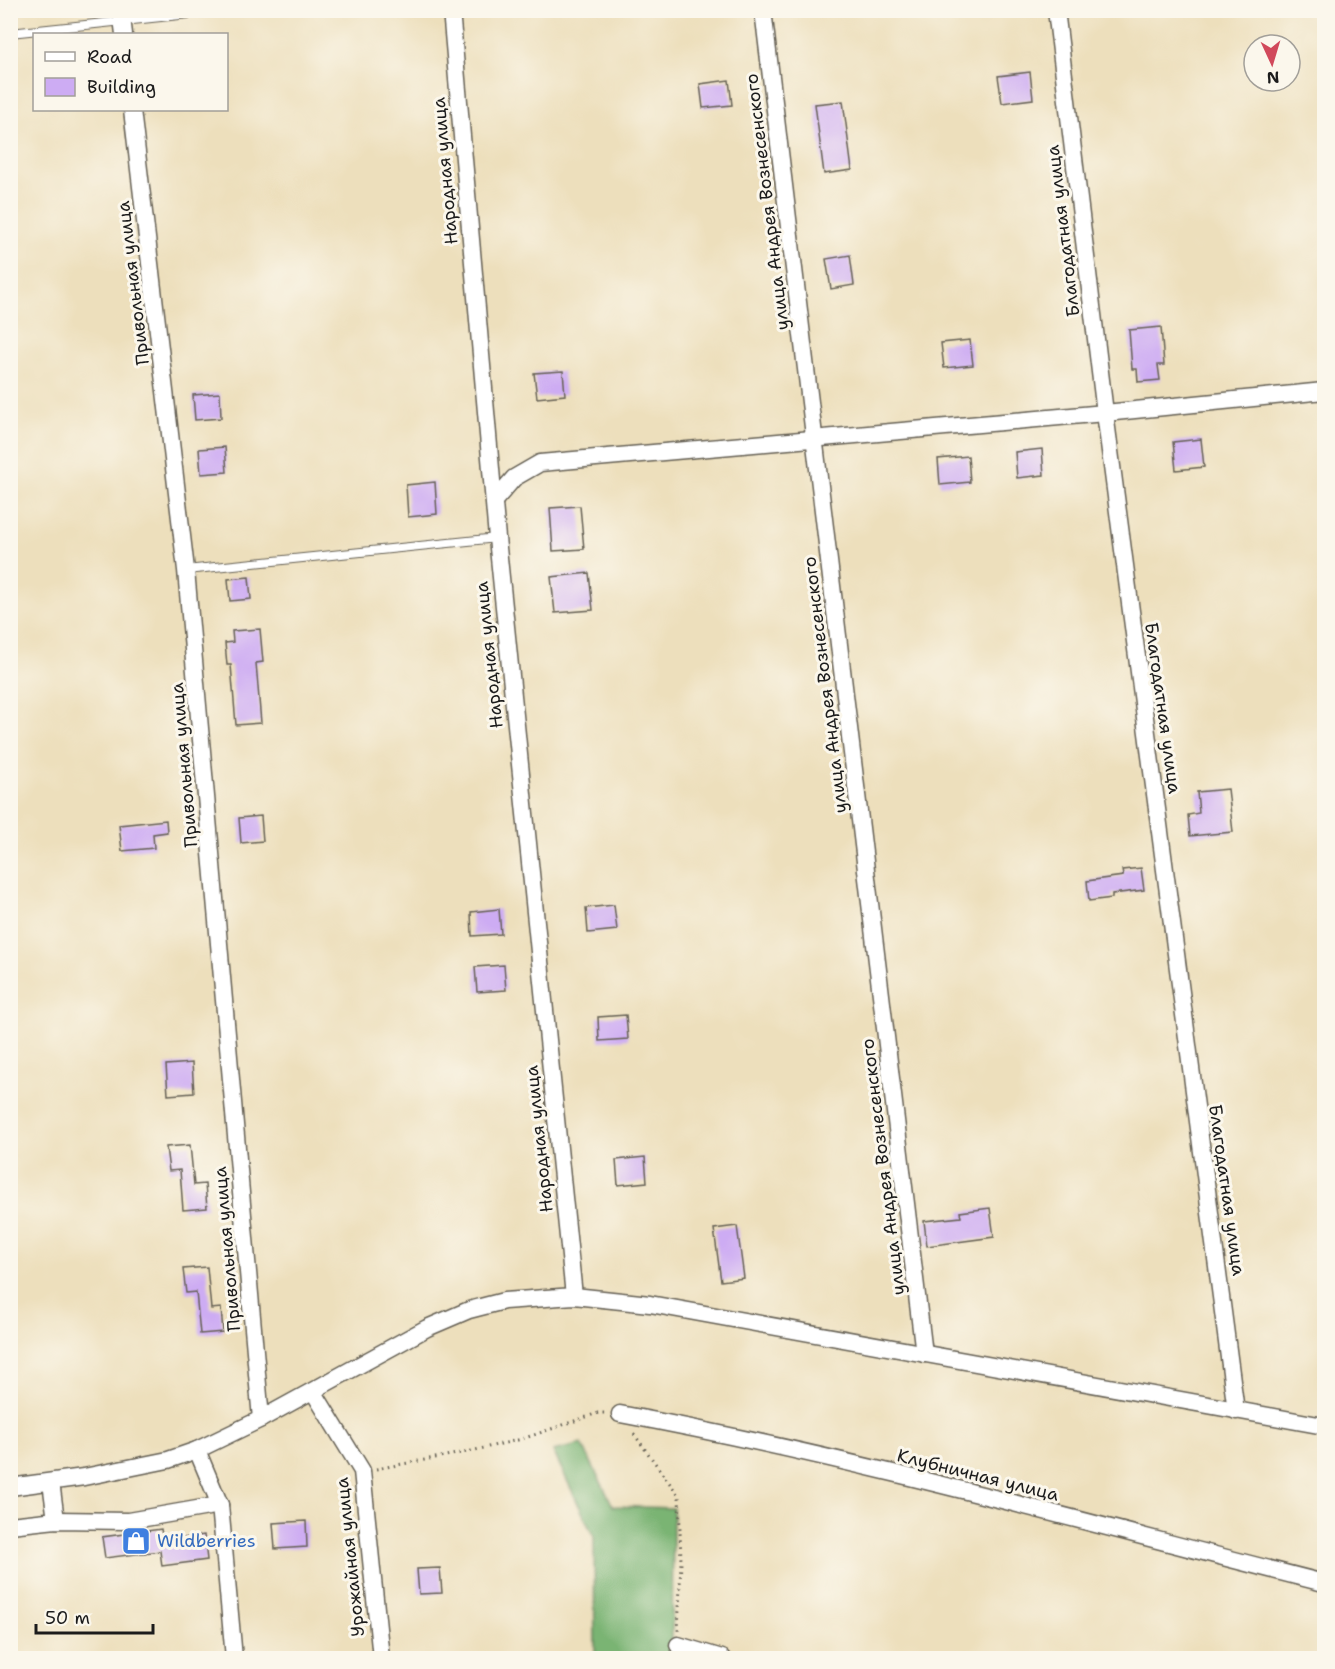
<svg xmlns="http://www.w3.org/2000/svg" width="1335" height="1669" viewBox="0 0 1335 1669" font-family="'Shantell Sans',sans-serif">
  <rect width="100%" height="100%" fill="#fbf7ec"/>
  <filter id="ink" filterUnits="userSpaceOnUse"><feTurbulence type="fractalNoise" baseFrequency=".0167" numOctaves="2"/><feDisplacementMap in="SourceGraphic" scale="12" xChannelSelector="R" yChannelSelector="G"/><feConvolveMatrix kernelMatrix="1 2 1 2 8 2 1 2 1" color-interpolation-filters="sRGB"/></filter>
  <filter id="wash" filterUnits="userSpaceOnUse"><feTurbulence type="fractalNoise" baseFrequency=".008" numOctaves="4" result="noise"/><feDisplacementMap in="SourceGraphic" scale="24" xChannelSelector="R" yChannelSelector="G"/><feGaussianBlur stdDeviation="1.35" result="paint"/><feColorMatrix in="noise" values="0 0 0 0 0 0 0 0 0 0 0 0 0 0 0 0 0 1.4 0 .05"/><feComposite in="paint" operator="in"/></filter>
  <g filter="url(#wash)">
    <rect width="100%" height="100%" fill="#eddfbc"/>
    <polygon fill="#7ab473" stroke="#4b6848" stroke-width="1.5" points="582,1444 613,1506 673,1508 672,1658 595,1658 594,1537 553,1451"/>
    <g id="blocks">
      <g fill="#cdacf3">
        <polygon points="1030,72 1033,99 1002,103 998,76"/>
        <polygon points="729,80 732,105 703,108 700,84"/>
        <polygon points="843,101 852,170 824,174 815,104"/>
        <polygon points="850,255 854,285 831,289 826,259"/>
        <polygon points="1161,327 1164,365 1158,365 1160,380 1138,382 1137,369 1132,369 1129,330"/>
        <polygon points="970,340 973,365 944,368 941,343"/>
        <polygon points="563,371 565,395 537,398 534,373"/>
        <polygon points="220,393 221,418 195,420 193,395"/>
        <polygon points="1201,439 1204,467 1176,470 1173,442"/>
        <polygon points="225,447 227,472 201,474 199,449"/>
        <polygon points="1042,449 1044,475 1017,478 1015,452"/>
        <polygon points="968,456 970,482 940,485 938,459"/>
        <polygon points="435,482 437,514 408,517 406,485"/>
        <polygon points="580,506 584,549 553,551 550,508"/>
        <polygon points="589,573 593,610 555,613 551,577"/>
        <polygon points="249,577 251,599 230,601 228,579"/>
        <polygon points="260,629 263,662 256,663 261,723 236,725 231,665 227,665 225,643 233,642 232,631"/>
        <polygon points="1228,789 1233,832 1190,836 1188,815 1199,813 1197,792"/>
        <polygon points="261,816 263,841 241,843 239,818"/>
        <polygon points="166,820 167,832 153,834 154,848 122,851 119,825"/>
        <polygon points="1141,868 1144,890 1112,894 1112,898 1089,901 1087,881 1123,876 1122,870"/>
        <polygon points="614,905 617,930 588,933 586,908"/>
        <polygon points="499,909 501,934 472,936 471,912"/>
        <polygon points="504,965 506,990 477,992 475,967"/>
        <polygon points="626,1015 628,1039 599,1041 598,1017"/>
        <polygon points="192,1063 194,1093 168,1095 166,1065"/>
        <polygon points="190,1145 194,1185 205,1184 207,1208 183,1210 180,1170 169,1171 166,1147"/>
        <polygon points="645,1157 647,1182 618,1185 616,1160"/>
        <polygon points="990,1208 994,1237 927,1246 924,1221 961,1217 960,1212"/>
        <polygon points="737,1226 744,1278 721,1281 714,1229"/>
        <polygon points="207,1267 211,1309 221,1308 223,1332 200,1334 196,1292 186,1293 183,1269"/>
        <polygon points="306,1521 307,1547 275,1549 273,1523"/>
        <polygon points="161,1529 163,1541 204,1535 207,1560 162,1566 160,1551 105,1558 102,1537"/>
        <polygon points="440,1568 442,1593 419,1594 417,1569"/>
      </g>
    </g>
  </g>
  <g filter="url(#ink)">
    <use href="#blocks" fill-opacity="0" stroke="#656054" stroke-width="1.5"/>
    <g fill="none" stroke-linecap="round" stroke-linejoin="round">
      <g stroke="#656054" stroke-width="10">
        <g id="service">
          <polyline points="10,33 227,10"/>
          <polyline points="186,570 497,538"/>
        </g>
      </g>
      <g stroke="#656054" stroke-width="19">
        <g id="minor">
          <polyline points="121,10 124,34"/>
          <polyline points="451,10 497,538 574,1296"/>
          <polyline points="763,10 924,1354"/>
          <polyline points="1056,10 1105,413 1236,1411"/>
          <polyline points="132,110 186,570 261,1419"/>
          <polyline points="494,501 514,478 540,463 1105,413 1324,391"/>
          <polyline points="313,1391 362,1471 381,1658"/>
          <path d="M620 1414C857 1458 1091 1524 1324 1583"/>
          <polyline points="197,1450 220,1505 234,1658"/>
          <polyline points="51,1482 56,1520"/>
          <polyline points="10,1487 84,1477 168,1460 197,1450 261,1419 427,1328 469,1310 504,1301 574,1296 650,1304 1324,1426"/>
          <polyline points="10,1525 56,1520 128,1521 220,1505"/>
          <polyline points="678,1645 722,1658"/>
        </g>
      </g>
      <g stroke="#656054" stroke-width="3" stroke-dasharray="1.5 4.5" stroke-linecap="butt">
        <polyline points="634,1434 679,1496 681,1562 678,1632"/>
        <polyline points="376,1469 467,1452 522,1439 598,1413 605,1413"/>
      </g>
      <use href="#service" stroke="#fff" stroke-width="8"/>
      <use href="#minor" stroke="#fff" stroke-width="16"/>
    </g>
  </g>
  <defs>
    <g id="shop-square" transform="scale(1.5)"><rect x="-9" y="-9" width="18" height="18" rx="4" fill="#3f7fe0" stroke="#fbf7ec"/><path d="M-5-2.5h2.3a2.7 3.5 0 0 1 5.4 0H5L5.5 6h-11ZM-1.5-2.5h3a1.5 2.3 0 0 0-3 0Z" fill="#fff"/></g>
  </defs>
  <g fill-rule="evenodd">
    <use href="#shop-square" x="136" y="1541"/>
  </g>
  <g text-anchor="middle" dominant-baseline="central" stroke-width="6" stroke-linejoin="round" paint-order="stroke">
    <g font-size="18" fill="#1c1c1c" stroke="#fbf7ec">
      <text transform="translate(445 171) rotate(-95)">Народная улица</text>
      <text transform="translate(767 202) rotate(-97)">улица Андрея Вознесенского</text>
      <text transform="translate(1063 231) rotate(-97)">Благодатная улица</text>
      <text transform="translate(133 283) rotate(-97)">Привольная улица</text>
      <text transform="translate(489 655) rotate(-96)">Народная улица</text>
      <text transform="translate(825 685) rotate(-97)">улица Андрея Вознесенского</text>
      <text transform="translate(1163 708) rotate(82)">Благодатная улица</text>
      <text transform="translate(184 765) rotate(-95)">Привольная улица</text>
      <text transform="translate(539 1139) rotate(-96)">Народная улица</text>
      <text transform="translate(883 1167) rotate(-97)">улица Андрея Вознесенского</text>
      <text transform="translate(1227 1190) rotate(82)">Благодатная улица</text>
      <text transform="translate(227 1249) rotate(-95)">Привольная улица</text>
      <text transform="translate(978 1475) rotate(14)">Клубничная улица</text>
      <text transform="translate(350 1557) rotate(-96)">Урожайная улица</text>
    </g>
    <g font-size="18" fill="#366cbe" stroke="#fbf7ec" text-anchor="start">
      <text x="157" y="1541">Wildberries</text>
    </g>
  </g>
  <rect width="1335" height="1669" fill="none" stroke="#fbf7ec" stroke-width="36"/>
  <rect x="33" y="33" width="195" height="78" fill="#fbf7ec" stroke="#a29f99" stroke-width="1.5"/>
  <rect x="45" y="52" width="30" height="9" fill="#ffffff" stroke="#a29f99" stroke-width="1.5"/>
  <text x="87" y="63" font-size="18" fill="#1c1c1c">Road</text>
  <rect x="45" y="78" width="30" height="18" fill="#cdacf3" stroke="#a29f99" stroke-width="1.5"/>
  <text x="87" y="93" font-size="18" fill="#1c1c1c">Building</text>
  <g transform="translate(1272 63) rotate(176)"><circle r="28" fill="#fbf7ec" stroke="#a29f99" stroke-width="1.5"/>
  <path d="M0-4.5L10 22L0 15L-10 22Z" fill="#d1495b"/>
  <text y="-9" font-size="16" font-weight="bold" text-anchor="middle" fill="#1c1c1c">N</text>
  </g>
  <path d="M36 1624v9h117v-9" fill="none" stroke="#1c1c1c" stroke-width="3"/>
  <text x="45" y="1624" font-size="18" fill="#1c1c1c" stroke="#fbf7ec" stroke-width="4.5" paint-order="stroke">50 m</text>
</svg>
